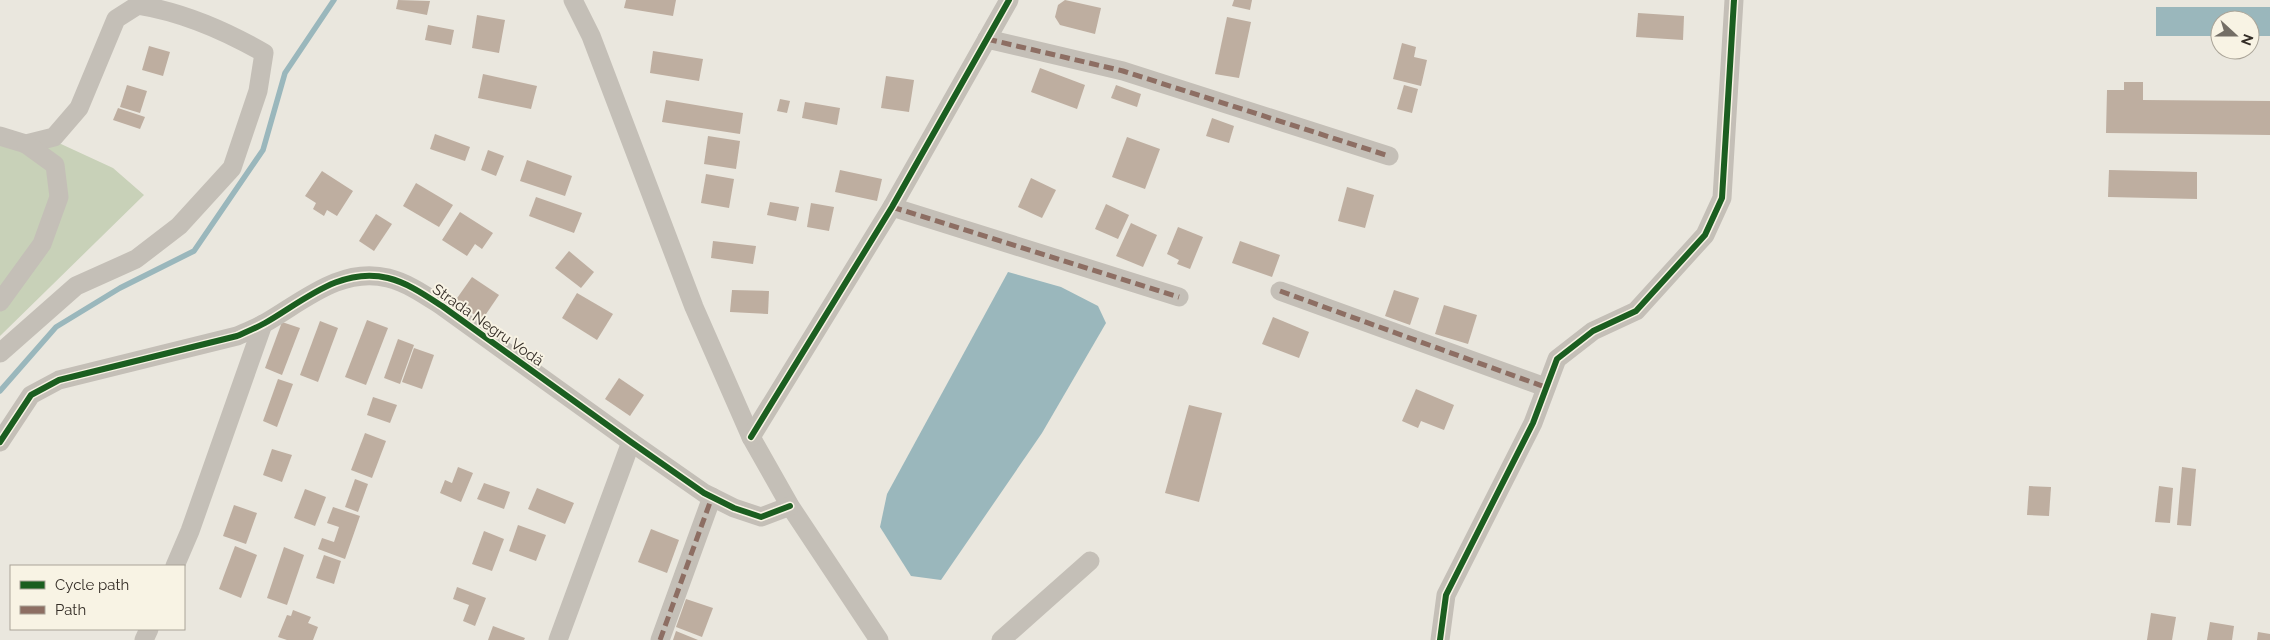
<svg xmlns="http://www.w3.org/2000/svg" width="2270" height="640" viewBox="0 0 2270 640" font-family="Raleway,sans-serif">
  <rect width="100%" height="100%" fill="#eae7de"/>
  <polygon fill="#c8d1b8" points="0,144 10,147 61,144 113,168 144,195 0,336"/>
  <g fill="#9ab7bc">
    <polygon points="2156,7 2270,7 2270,36 2250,36 2250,20 2220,20 2220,36 2156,36"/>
    <polygon points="1008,272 1061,287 1098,306 1106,323 1042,433 941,580 911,576 880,527 887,494"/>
  </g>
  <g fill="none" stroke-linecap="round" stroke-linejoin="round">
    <polyline stroke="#9ab7bc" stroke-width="5.5" points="0,391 56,327 120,288 194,251 263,150 285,73 334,0"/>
  </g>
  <g fill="#beaea0">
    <polygon points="398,0 430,1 427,15 396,9"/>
    <polygon points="626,0 676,0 673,16 624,8"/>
    <polygon points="1065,0 1101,8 1095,34 1060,25 1055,17 1058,5"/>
    <polygon points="1234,0 1252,0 1250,10 1232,6"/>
    <polygon points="1638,13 1684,16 1683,40 1636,37"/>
    <polygon points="477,15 505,20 499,53 472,48"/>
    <polygon points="1227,17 1251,22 1239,78 1215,74"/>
    <polygon points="428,25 454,30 451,45 425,40"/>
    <polygon points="1402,43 1416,47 1414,57 1427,60 1421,86 1393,79"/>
    <polygon points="149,46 170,52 163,76 142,70"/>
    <polygon points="653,51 703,59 699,81 650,73"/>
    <polygon points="1040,68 1085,85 1077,109 1031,92"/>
    <polygon points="483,74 537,86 531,109 478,98"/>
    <polygon points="886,76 914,80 909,112 881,108"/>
    <polygon points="2124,82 2143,82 2143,100 2270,101 2270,135 2106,133 2107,90 2124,90"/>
    <polygon points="127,85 147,91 140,113 120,107"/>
    <polygon points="1116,85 1141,94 1137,107 1111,98"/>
    <polygon points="1404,85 1418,89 1412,113 1397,109"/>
    <polygon points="780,99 790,101 787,113 777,111"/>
    <polygon points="666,100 743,113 740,134 662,122"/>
    <polygon points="805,102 840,108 837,125 802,118"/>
    <polygon points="118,108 145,117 140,129 113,120"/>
    <polygon points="1212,118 1234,126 1229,143 1206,136"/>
    <polygon points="435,134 470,147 465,161 430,149"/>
    <polygon points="708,136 740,141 736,169 704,164"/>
    <polygon points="1127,137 1160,149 1145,189 1112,177"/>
    <polygon points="488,150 504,156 496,176 481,170"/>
    <polygon points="527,160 572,176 565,196 520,181"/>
    <polygon points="840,170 882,179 877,201 835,192"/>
    <polygon points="2109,170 2197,172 2197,199 2108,197"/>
    <polygon points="322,171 353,191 337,216 327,210 324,216 313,209 316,203 305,196"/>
    <polygon points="706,174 734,179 729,208 701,203"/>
    <polygon points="1031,178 1056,190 1042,218 1018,207"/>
    <polygon points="416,183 453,205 439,227 403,206"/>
    <polygon points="1347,187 1374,195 1365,228 1338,221"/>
    <polygon points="536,197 582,213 574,233 529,216"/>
    <polygon points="770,202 799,207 796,221 767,215"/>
    <polygon points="811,203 834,207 829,231 807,227"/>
    <polygon points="1106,204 1129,215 1118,239 1095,229"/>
    <polygon points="460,212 493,233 482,249 475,244 467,256 442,240"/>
    <polygon points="376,214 392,224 374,251 359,241"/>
    <polygon points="1131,223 1157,235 1143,267 1116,256"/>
    <polygon points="1178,227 1203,237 1190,269 1177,264 1179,260 1167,254"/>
    <polygon points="713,241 756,246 753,264 711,258"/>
    <polygon points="1240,241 1280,255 1272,277 1232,263"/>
    <polygon points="569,251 594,272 581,288 555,268"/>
    <polygon points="472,277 499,295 482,320 455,301"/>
    <polygon points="732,290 769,291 768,314 730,312"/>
    <polygon points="1394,290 1419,298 1410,325 1385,316"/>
    <polygon points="577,293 613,314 597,340 562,318"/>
    <polygon points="1444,305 1477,315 1468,344 1435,334"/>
    <polygon points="1273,317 1309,332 1299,358 1262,344"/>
    <polygon points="367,320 388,328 366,385 345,377"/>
    <polygon points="320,321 338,328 318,382 300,375"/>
    <polygon points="282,322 300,328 282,375 265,368"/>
    <polygon points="398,339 414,345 400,384 384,378"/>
    <polygon points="414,348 434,355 422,389 402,382"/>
    <polygon points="619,378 644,395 630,416 605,399"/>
    <polygon points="278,379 293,384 277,427 263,421"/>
    <polygon points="1416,389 1454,405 1444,430 1421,421 1418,428 1402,421"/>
    <polygon points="373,397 397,405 390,423 367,415"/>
    <polygon points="1189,405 1222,413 1199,502 1165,493"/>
    <polygon points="365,433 386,441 372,478 351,470"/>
    <polygon points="272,449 292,455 282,482 263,475"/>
    <polygon points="458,467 473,473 461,502 440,493 445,480 452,483"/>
    <polygon points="2182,467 2196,469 2191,526 2177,525"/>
    <polygon points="355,479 368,484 358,512 345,507"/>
    <polygon points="484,483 510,492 504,509 477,499"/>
    <polygon points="2029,486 2051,487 2049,516 2027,515"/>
    <polygon points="2159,486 2173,488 2170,523 2155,522"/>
    <polygon points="537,488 574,503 565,524 528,509"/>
    <polygon points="305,489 326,497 315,526 294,518"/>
    <polygon points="234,505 257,513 246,544 223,536"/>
    <polygon points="333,507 360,516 345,559 318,549 322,538 334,542 339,527 327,523"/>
    <polygon points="518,525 546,535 536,561 509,551"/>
    <polygon points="651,529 679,540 667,573 638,562"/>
    <polygon points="484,531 504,539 492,571 472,564"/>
    <polygon points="235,546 257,555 241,598 219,589"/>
    <polygon points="284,547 304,555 287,605 267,598"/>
    <polygon points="324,555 341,561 334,584 316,578"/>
    <polygon points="457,587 486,598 475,626 463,621 469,605 453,599"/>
    <polygon points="686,599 713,608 702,637 676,627"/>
    <polygon points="293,610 311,617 308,623 318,627 313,640 287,640 278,637 287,615 291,616"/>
    <polygon points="2151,613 2176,617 2172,640 2147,640"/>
    <polygon points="2210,622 2234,626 2232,640 2207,640"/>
    <polygon points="493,626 525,638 524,640 488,640"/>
    <polygon points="676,631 698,640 673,640"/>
    <polygon points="2258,632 2270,634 2270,640 2257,640"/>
  </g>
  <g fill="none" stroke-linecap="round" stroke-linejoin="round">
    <g stroke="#c4bfb7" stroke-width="19">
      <polyline points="573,0 591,36 694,307 751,437 790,506 879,640"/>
      <polyline points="987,39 1123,71 1389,156"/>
      <path d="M0 136 26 144 54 137 79 108 116 19 138 5C182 12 226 31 264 53L258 91 232 168 179 226 136 259 76 286 0 353"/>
      <polyline points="892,207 1179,297"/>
      <polyline points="1280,291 1545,387"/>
      <polyline points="0,302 42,244 59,197 55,165 26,144"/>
      <polyline points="751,437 892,207 1009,0"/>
      <path d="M0 442 31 395 59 380 237 336C246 332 256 328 265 323 302 302 341 266 388 278 408 283 425 295 442 306L631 442 704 493 734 508 761 517 790 506"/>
      <polyline points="175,566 190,531 263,324"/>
      <polyline points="144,640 149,629"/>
      <polyline points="558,640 631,442"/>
      <polyline points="660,640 712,497"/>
      <polyline points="1001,640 1090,561"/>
      <polyline points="1440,640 1446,595 1533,423 1557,359 1593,331 1636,311 1705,235 1722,198 1734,0"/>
    </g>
    <g stroke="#8d6e63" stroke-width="5" stroke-dasharray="10 5" stroke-linecap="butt">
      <polyline points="987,39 1123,71 1389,156"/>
      <polyline points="892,207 1179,297"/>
      <polyline points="1280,291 1545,387"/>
      <polyline points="660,640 712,497"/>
    </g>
    <g stroke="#f8f3e4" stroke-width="9">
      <g id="cycleway">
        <polyline points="751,437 892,207 1009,0"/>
        <path d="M0 442 31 395 59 380 237 336C246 332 256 328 265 323 302 302 341 266 388 278 408 283 425 295 442 306L631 442 704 493 734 508 761 517 790 506"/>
        <polyline points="1440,640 1446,595 1533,423 1557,359 1593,331 1636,311 1705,235 1722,198 1734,0"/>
      </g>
    </g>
    <use href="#cycleway" stroke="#1b5e20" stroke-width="6"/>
  </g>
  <g text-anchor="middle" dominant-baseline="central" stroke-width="4" stroke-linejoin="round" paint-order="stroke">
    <g font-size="15" fill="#342d26" stroke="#f8f3e4">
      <text transform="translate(488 325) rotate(35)">Strada Negru Vodă</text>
    </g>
  </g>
  <rect x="10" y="565" width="175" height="65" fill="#f8f3e4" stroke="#aaa498"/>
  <rect x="20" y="581" width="25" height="8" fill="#1b5e20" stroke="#aaa498"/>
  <text x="55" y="590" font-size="15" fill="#342d26">Cycle path</text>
  <rect x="20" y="606" width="25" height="8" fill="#8d6e63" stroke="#aaa498"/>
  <text x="55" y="615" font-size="15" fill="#342d26">Path</text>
  <g transform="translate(2235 35) rotate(111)"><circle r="24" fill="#f8f3e4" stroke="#aaa498"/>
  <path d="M0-4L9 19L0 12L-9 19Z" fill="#746e66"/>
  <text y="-8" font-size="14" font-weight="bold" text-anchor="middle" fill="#342d26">N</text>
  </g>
</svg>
